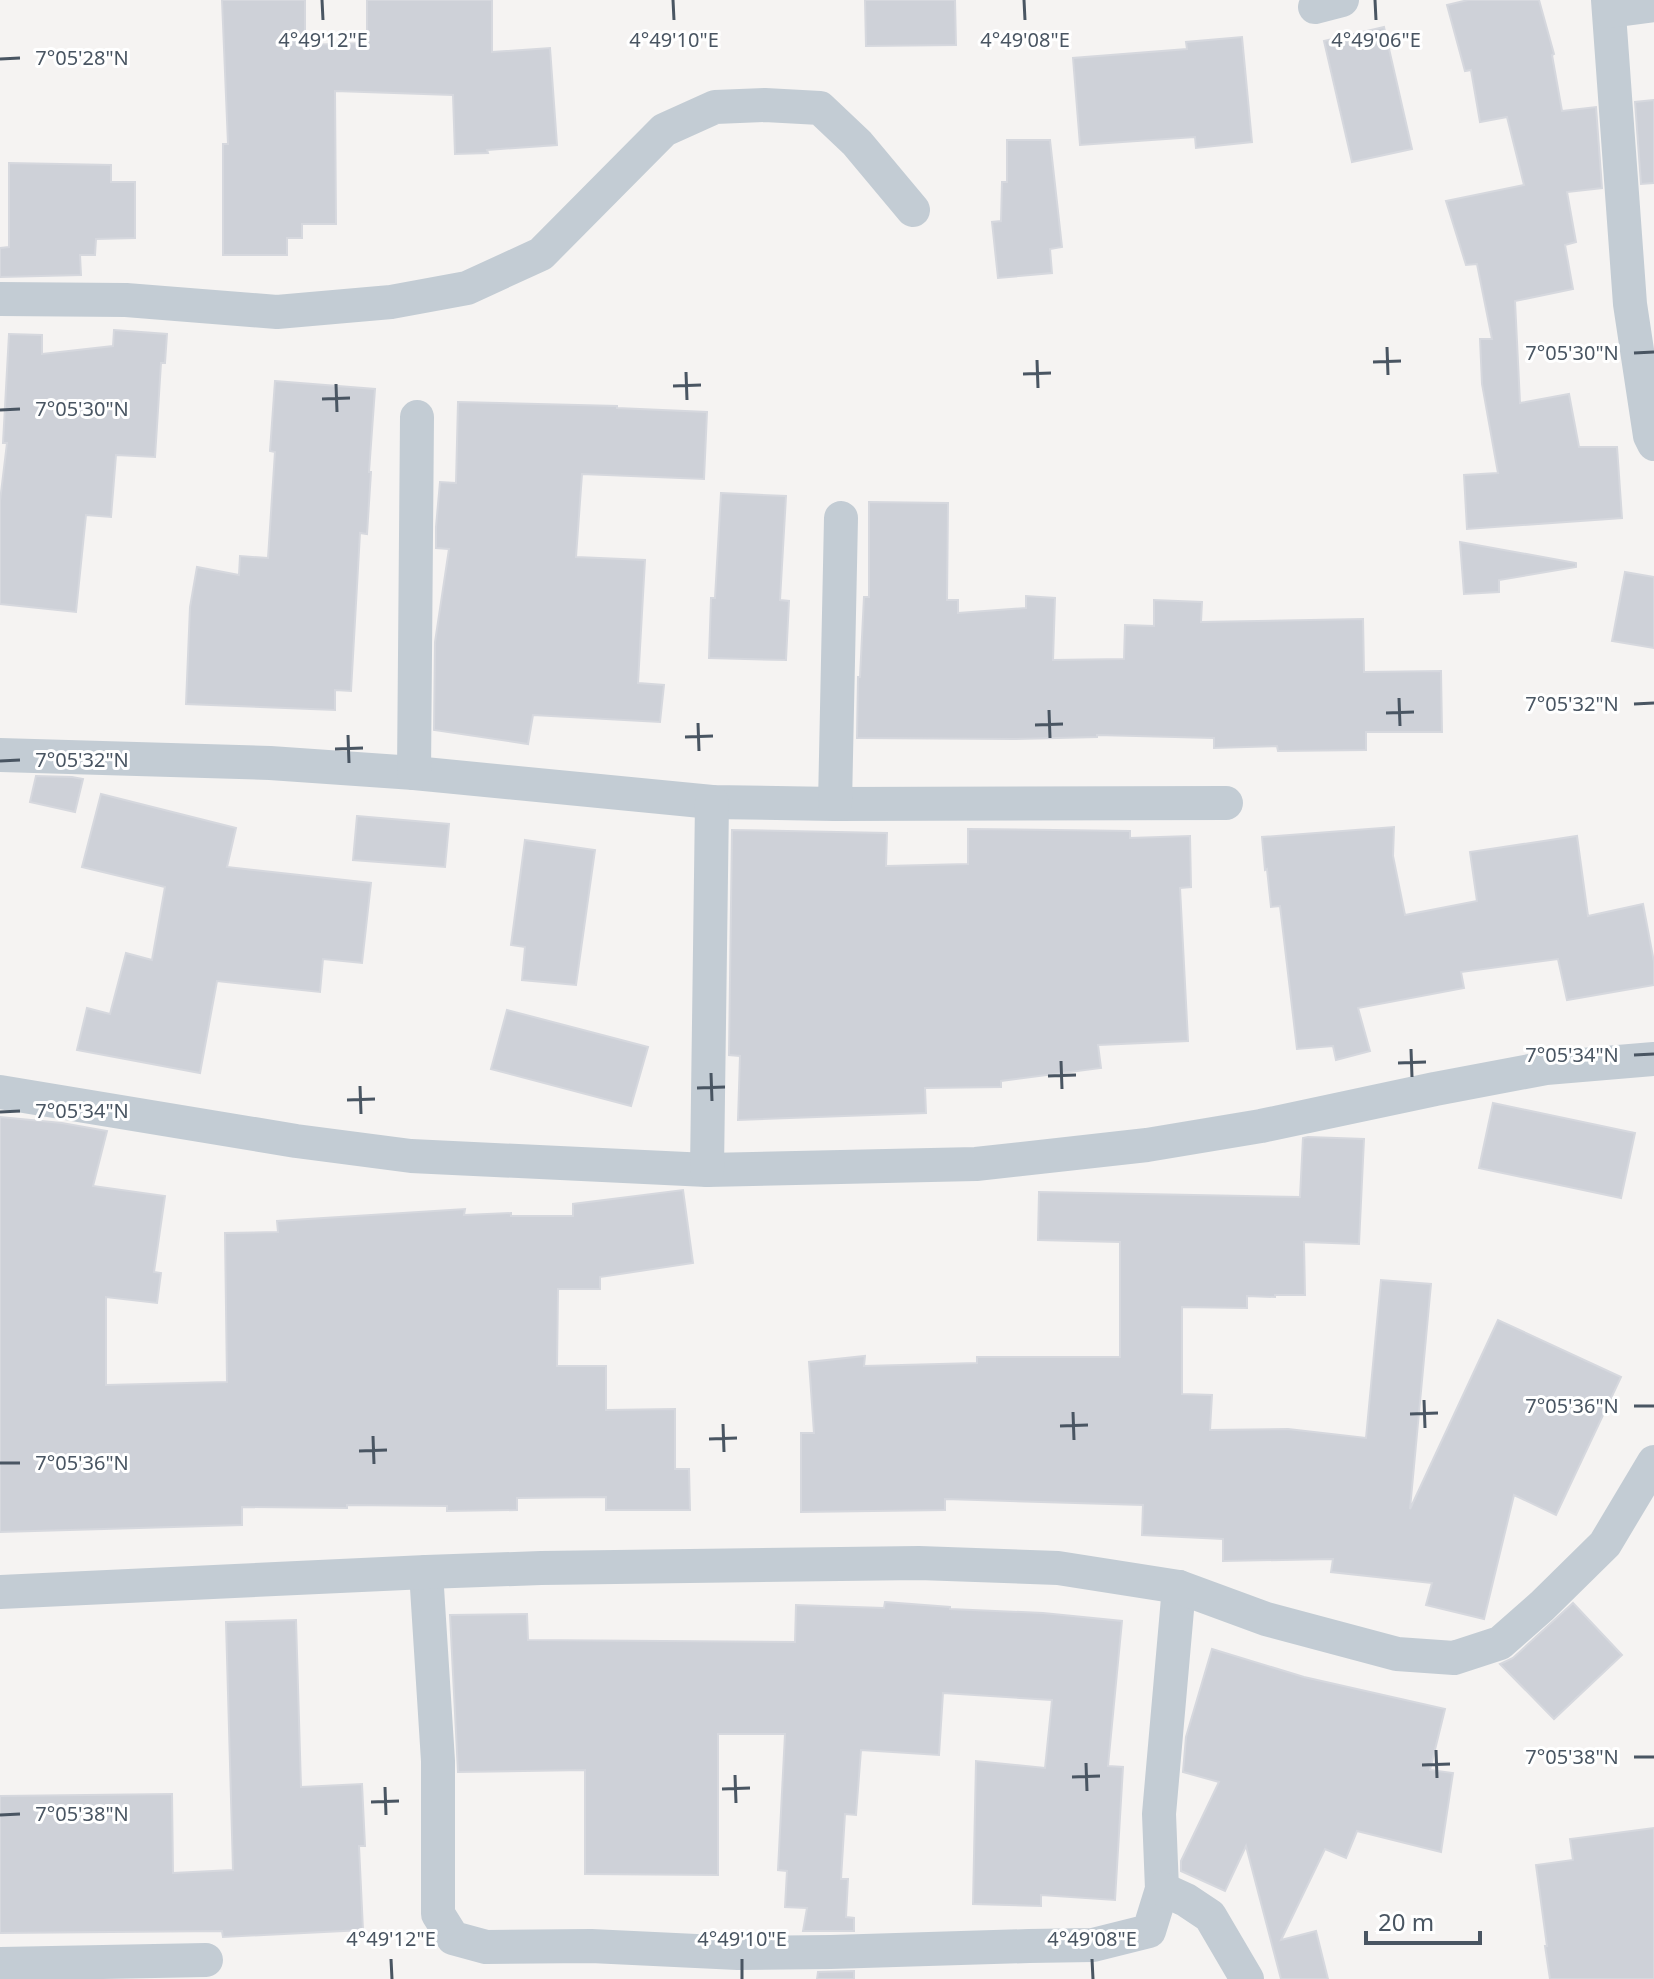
<svg xmlns="http://www.w3.org/2000/svg" width="1654" height="1979" viewBox="0 0 1654 1979" font-family="'Noto Sans',sans-serif">
  <rect width="100%" height="100%" fill="#f5f3f2"/>
  <g fill="#ced1d8" stroke="#d6d8de" stroke-width="2">
    <polygon points="222,0 305,0 305,45 367,43 367,0 492,0 492,52 550,48 557,145 487,150 488,153 455,154 453,95 335,91 336,224 302,224 302,238 287,238 287,255 223,255 223,144 228,144"/>
    <polygon points="865,0 955,0 956,45 866,46"/>
    <polygon points="1468,0 1539,0 1554,54 1552,55 1562,111 1596,107 1602,188 1567,192 1576,242 1565,245 1573,289 1515,301 1520,403 1569,394 1579,447 1617,447 1622,518 1467,529 1464,475 1498,473 1482,384 1480,339 1492,339 1477,264 1466,265 1446,201 1524,185 1507,117 1480,122 1471,70 1465,71 1447,5"/>
    <polygon points="1384,27 1412,149 1352,162 1324,41"/>
    <polygon points="1242,37 1252,142 1196,148 1195,137 1080,145 1073,58 1187,49 1186,42"/>
    <polygon points="1654,100 1654,183 1641,184 1635,102"/>
    <polygon points="1007,140 1050,140 1062,247 1050,249 1052,273 998,278 992,222 1001,221 1002,182 1007,182"/>
    <polygon points="9,163 111,165 111,182 135,182 135,238 96,239 95,255 80,255 81,275 0,277 0,248 9,247"/>
    <polygon points="114,330 167,334 165,363 161,363 155,457 116,455 111,517 86,515 76,612 0,604 0,501 7,443 3,443 9,334 42,335 42,354 113,346"/>
    <polygon points="275,381 375,389 369,472 371,472 367,534 360,533 351,691 335,690 335,710 186,704 190,607 197,567 239,575 240,556 268,558 275,452 270,451"/>
    <polygon points="458,402 617,406 617,408 707,412 704,479 582,474 576,557 645,560 638,683 664,685 660,722 533,715 528,744 434,730 435,642 449,549 436,548 436,527 440,482 456,483"/>
    <polygon points="721,493 786,496 780,600 789,601 786,660 709,658 711,598 715,598"/>
    <polygon points="869,502 948,503 947,600 958,600 958,613 1026,608 1026,596 1055,598 1053,660 1124,659 1125,625 1154,626 1154,600 1202,602 1201,622 1363,619 1364,672 1441,671 1442,732 1366,732 1366,750 1278,751 1277,746 1214,748 1214,738 1097,735 1097,737 1013,739 857,738 858,677 860,677 864,597 869,597"/>
    <polygon points="1460,542 1576,563 1576,567 1499,580 1499,592 1464,594"/>
    <polygon points="1625,572 1654,577 1654,648 1612,641"/>
    <polygon points="36,776 72,777 83,779 75,812 30,802"/>
    <polygon points="101,794 236,828 227,867 371,883 362,963 323,959 320,992 217,981 200,1073 77,1050 87,1008 110,1014 126,953 152,960 165,887 82,867"/>
    <polygon points="357,816 449,824 445,867 353,860"/>
    <polygon points="1394,827 1393,856 1405,915 1477,901 1470,852 1577,836 1588,916 1643,904 1654,962 1654,985 1567,1000 1558,959 1461,972 1464,988 1358,1008 1370,1051 1336,1060 1333,1046 1297,1049 1280,906 1271,907 1267,869 1265,870 1262,837"/>
    <polygon points="968,829 1130,831 1130,838 1190,836 1191,887 1180,888 1188,1041 1098,1045 1101,1068 1001,1081 1001,1087 925,1088 926,1113 738,1120 740,1056 729,1055 732,830 887,833 886,866 968,864"/>
    <polygon points="525,840 595,850 576,985 522,980 525,947 511,945"/>
    <polygon points="507,1010 648,1047 631,1106 491,1069"/>
    <polygon points="1493,1103 1635,1133 1621,1198 1479,1168"/>
    <polygon points="0,1117 62,1123 107,1131 93,1186 165,1196 154,1272 161,1273 157,1303 106,1297 106,1385 227,1382 225,1233 278,1232 277,1221 465,1209 464,1215 511,1213 511,1216 573,1216 573,1204 683,1190 693,1263 600,1277 600,1289 558,1289 557,1366 606,1366 606,1410 675,1409 675,1469 689,1469 690,1510 606,1510 606,1497 517,1498 517,1510 447,1511 447,1506 347,1505 347,1508 242,1507 242,1525 0,1532"/>
    <polygon points="1308,1137 1364,1139 1359,1244 1304,1242 1305,1295 1275,1295 1275,1297 1247,1296 1247,1308 1182,1307 1182,1394 1212,1395 1210,1430 1288,1429 1366,1438 1381,1280 1431,1284 1410,1509 1498,1320 1621,1377 1556,1515 1514,1495 1484,1619 1426,1605 1432,1583 1331,1572 1333,1559 1223,1561 1223,1539 1142,1535 1143,1505 945,1499 945,1510 801,1512 801,1433 814,1433 809,1362 865,1356 864,1366 977,1363 977,1357 1120,1357 1120,1242 1038,1240 1039,1192 1300,1197 1303,1138"/>
    <polygon points="885,1602 950,1607 950,1609 1043,1613 1122,1621 1108,1766 1123,1767 1115,1900 1041,1895 1041,1906 973,1904 976,1761 1045,1768 1052,1700 943,1693 939,1755 861,1750 856,1815 845,1814 841,1879 848,1879 846,1917 854,1918 854,1931 803,1931 807,1908 785,1907 787,1871 778,1870 785,1734 718,1734 718,1875 585,1874 585,1770 458,1772 450,1615 527,1614 528,1640 795,1642 796,1605 884,1608"/>
    <polygon points="1573,1603 1622,1655 1554,1719 1500,1664 1513,1658"/>
    <polygon points="296,1620 301,1787 362,1784 365,1846 359,1846 363,1930 223,1937 222,1931 0,1933 0,1796 172,1794 173,1873 233,1870 226,1622"/>
    <polygon points="1212,1649 1304,1677 1445,1709 1430,1770 1453,1773 1441,1852 1357,1831 1346,1858 1325,1849 1281,1940 1316,1931 1328,1979 1281,1979 1246,1846 1225,1891 1181,1871 1181,1861 1219,1782 1183,1772 1186,1737"/>
    <polygon points="1654,1828 1654,1979 1550,1979 1545,1946 1547,1946 1536,1865 1573,1860 1570,1839"/>
    <polygon points="854,1971 854,1979 817,1979 818,1972"/>
  </g>
  <g fill="none" stroke-linecap="round" stroke-linejoin="round">
    <g stroke="#c3ccd4" stroke-width="34">
      <polyline points="1608,0 1630,304 1650,436 1654,444"/>
      <polyline points="1315,7 1342,0"/>
      <polyline points="1610,11 1654,5"/>
      <polyline points="0,299 126,300 277,312 391,302 467,288 541,254 664,130 715,107 765,105 820,108 857,143 913,210"/>
      <polyline points="0,755 270,763 414,773 712,802 835,804 1226,803"/>
      <polyline points="414,773 417,417"/>
      <polyline points="835,804 841,518"/>
      <polyline points="0,1092 296,1141 411,1156 707,1170 976,1164 1147,1145 1261,1126 1435,1089 1546,1068 1654,1059"/>
      <polyline points="707,1170 712,802"/>
      <polyline points="426,1572 438,1761 438,1914 453,1938 486,1947 591,1946 738,1953 831,1952 1029,1946 1093,1945 1149,1931 1162,1889 1159,1814 1179,1587"/>
      <polyline points="0,1592 426,1572 541,1568 919,1563 1058,1568 1179,1587 1266,1619 1397,1654 1454,1658 1500,1643 1542,1606 1605,1544 1654,1462"/>
      <polyline points="1162,1889 1186,1900 1210,1916 1247,1979"/>
      <polyline points="0,1964 206,1960"/>
    </g>
  </g>
  <path fill="none" stroke="#495562" stroke-width="3" d="M322 0 323 20M673 0 674 20M1024 0 1025 20M1375 0 1376 20M0 59 20 58M1387 347 1388 375M1634 353 1654 352M1037 360 1038 388M1373 362 1401 361M686 372 687 400M1023 374 1051 373M336 384 337 412M673 386 701 385M322 399 350 398M0 410 20 409M1399 698 1400 726M1634 704 1654 703M1049 710 1050 738M1386 713 1414 712M698 723 699 751M1035 725 1063 724M348 735 349 763M685 737 713 736M335 749 363 748M0 761 20 760M1411 1049 1412 1077M1634 1055 1654 1054M1061 1061 1062 1089M1398 1063 1426 1062M711 1073 712 1101M1048 1076 1076 1075M360 1086 361 1114M697 1088 725 1087M347 1100 375 1099M0 1112 20 1111M1424 1400 1425 1428M1634 1406H1654M1073 1412 1074 1440M1410 1414 1438 1413M723 1424 724 1452M1060 1426 1088 1425M373 1436 374 1464M709 1439 737 1438M359 1451 387 1450M0 1463H20M1436 1750 1437 1778M1634 1757H1654M1086 1763 1087 1791M1422 1765 1450 1764M735 1775 736 1803M1072 1777 1100 1776M385 1787 386 1815M722 1789 750 1788M371 1802 399 1801M0 1815 20 1814M391 1959 392 1979M742 1959V1979M1092 1959 1093 1979"/>
  <g font-size="20" text-anchor="middle" fill="#495562" stroke="#fff" stroke-width="6" stroke-linejoin="round" paint-order="stroke">
    <text x="323" y="47">4°49'12"E</text>
    <text x="674" y="47">4°49'10"E</text>
    <text x="1025" y="47">4°49'08"E</text>
    <text x="1376" y="47">4°49'06"E</text>
    <text x="82" y="65">7°05'28"N</text>
    <text x="1572" y="360">7°05'30"N</text>
    <text x="82" y="416">7°05'30"N</text>
    <text x="1572" y="711">7°05'32"N</text>
    <text x="82" y="767">7°05'32"N</text>
    <text x="1572" y="1062">7°05'34"N</text>
    <text x="82" y="1118">7°05'34"N</text>
    <text x="1572" y="1413">7°05'36"N</text>
    <text x="82" y="1470">7°05'36"N</text>
    <text x="1572" y="1764">7°05'38"N</text>
    <text x="82" y="1821">7°05'38"N</text>
    <text x="391" y="1946">4°49'12"E</text>
    <text x="742" y="1946">4°49'10"E</text>
    <text x="1092" y="1946">4°49'08"E</text>
  </g>
  <path d="M1366 1931v12h114v-12" fill="none" stroke="#495562" stroke-width="4"/>
  <text x="1378" y="1931" font-size="24" fill="#495562" stroke="#ffffff" stroke-width="6" paint-order="stroke">20 m</text>
</svg>
